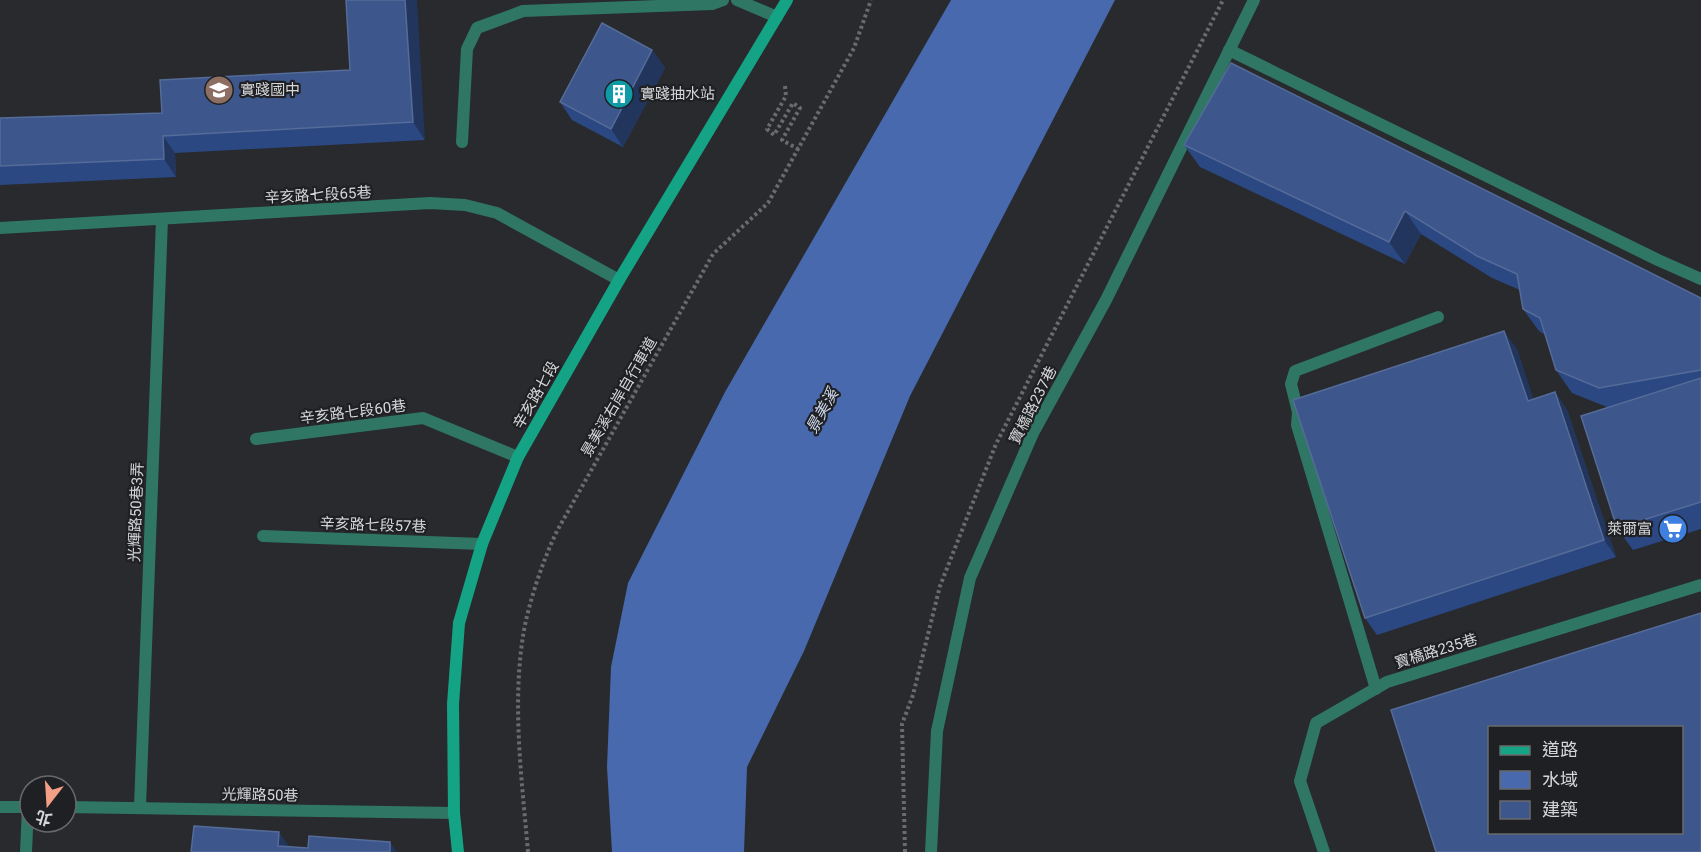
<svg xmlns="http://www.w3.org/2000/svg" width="1701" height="852" viewBox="0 0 1701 852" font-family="Roboto,'Noto Sans TC',sans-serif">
  <rect width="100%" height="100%" fill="#282a2d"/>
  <polygon fill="#4869ad" points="951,0 1115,0 910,396 804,651 747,767 744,852 612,852 607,767 611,667 628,583 725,392"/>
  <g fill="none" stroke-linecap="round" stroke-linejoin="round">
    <g stroke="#6a6b6e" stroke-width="4" stroke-dasharray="3 3" stroke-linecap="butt">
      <polyline points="785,86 786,96 767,129 774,135 793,103 800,108 782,140 798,149"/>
      <path d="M528 852C522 781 512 707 523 636 528 604 543 560 557 531L713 254 768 203 854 48 871 0"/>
      <polyline points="905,852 902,724 913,695 940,586 996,444 1223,0"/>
    </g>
    <g stroke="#2f7764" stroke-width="12">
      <polyline points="1229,50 1658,260 1701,279"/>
      <polyline points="462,142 467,49 477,28 523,11 712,4 723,0"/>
      <polyline points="1308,408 1298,412 1297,425 1376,689"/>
      <polyline points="1298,412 1291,384 1295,371 1438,317"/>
      <polyline points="256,439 423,418 518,457"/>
      <polyline points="263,536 482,544"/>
      <polyline points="140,807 162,219"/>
    </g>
    <g stroke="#2f7764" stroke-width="12">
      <polyline points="0,228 430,203 465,205 497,213 619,280"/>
      <polyline points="0,807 28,807 26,852"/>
      <polyline points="66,807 454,813"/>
      <polyline points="931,852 937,731 970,578 1033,433 1106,300 1254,0"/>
      <polyline points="1324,852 1300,781 1316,723 1387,682 1701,585"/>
    </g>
    <polyline stroke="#2f7764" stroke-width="12" points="737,0 777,17"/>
    <polyline stroke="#15a385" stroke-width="12" points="458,852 454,813 453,704 459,623 482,544 518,457 619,280 787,0"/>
  </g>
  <g fill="#2b4883">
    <polygon points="346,0 425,140 175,153 176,177 0,185 0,118 162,113 350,70"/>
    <polygon points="652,50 665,68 623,147 572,120 560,102"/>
    <polygon points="1184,145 1701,298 1701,529 1633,550 1617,528 1607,407 1572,393 1556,370 1545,335 1539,331 1523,309 1520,290 1492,278 1421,234 1405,264 1200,167"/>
    <polygon points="1517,349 1533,399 1555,392 1567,410 1616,557 1377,635 1365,618"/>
  </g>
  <g fill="#22355d">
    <polygon points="405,0 417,0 425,140 413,122"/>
    <polygon points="652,50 665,68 623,147 611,129"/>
    <polygon points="163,136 175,153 176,177 164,159"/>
    <polygon points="1405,211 1421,234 1405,264 1389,242"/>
    <polygon points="1504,331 1517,349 1540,419 1528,401"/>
    <polygon points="1555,392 1567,410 1616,557 1604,540"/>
    <polygon points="279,832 293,852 278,846"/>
    <polygon points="390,842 397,852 390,852"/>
  </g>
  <g fill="#3d578c" stroke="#556b98" stroke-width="1.5" fill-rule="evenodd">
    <polygon points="346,0 405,0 413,122 163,136 164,159 0,166 0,118 162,113 160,80 350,70"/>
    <polygon points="602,23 652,50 611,129 560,102"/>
    <polygon points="1231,63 1701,298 1701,370 1599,388 1556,370 1540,318 1523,309 1517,274 1477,256 1405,211 1389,242 1184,145"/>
    <polygon points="1504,331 1528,401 1555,392 1604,540 1365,618 1293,400"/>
    <polygon points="1701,378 1701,502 1617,528 1581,416"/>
    <path d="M1701 613V852H1436L1391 710ZM1490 728H1682V832H1490Z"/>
    <polygon points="194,826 279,832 278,846 308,848 309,836 390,842 390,852 191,852"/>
  </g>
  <defs>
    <g id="school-disc" transform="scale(1.5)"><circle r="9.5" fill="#8d6e63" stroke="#1f2023"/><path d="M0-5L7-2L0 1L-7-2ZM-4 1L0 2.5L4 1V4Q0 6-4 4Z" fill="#fff"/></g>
    <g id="building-disc" transform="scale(1.5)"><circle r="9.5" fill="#0f9aa8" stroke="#1f2023"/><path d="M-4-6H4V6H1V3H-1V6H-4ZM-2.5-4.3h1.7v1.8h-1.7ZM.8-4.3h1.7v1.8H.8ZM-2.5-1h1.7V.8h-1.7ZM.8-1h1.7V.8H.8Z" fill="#fff"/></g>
    <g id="supermarket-disc" transform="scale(1.5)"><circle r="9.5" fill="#3f7fe0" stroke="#1f2023"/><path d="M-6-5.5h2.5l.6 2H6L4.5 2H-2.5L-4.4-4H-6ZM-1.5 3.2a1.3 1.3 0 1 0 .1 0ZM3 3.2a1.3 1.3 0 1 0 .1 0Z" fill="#fff"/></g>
  </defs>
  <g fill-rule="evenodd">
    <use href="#school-disc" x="219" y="90"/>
    <use href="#building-disc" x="619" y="94"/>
    <use href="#supermarket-disc" x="1673" y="529"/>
  </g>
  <g text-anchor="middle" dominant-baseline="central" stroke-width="4.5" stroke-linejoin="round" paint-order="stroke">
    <g font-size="15" fill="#d5d6d8" stroke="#1f2023" text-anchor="start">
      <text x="240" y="90">實踐國中</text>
      <text x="640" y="94">實踐抽水站</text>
      <text x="1652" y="529" text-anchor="end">萊爾富</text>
    </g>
    <g font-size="15" fill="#d5d6d8" stroke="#1f2023">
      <text transform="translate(318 195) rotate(-3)">辛亥路七段65巷</text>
      <text transform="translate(536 395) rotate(-60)">辛亥路七段</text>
      <text transform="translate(619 397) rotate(-60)">景美溪右岸自行車道</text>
      <text transform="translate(1033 405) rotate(-63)">寶橋路237巷</text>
      <text transform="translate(353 412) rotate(-7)">辛亥路七段60巷</text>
      <text transform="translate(136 512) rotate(-88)">光輝路50巷3弄</text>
      <text transform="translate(373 525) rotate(2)">辛亥路七段57巷</text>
      <text transform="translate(1436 651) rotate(-17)">寶橋路235巷</text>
      <text transform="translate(260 795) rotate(1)">光輝路50巷</text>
    </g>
    <g font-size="16" font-style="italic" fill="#ced9ec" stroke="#1f2023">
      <text transform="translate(822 411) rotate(-61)">景美溪</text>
    </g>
  </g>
  <rect x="1488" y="726" width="195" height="108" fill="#1f2023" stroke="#68696b" stroke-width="1.5"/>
  <rect x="1500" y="746" width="30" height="9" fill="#15a385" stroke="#68696b" stroke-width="1.5"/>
  <text x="1542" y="756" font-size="18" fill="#d5d6d8">道路</text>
  <rect x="1500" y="771" width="30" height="18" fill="#4869ad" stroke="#68696b" stroke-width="1.5"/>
  <text x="1542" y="786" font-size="18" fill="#d5d6d8">水域</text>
  <rect x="1500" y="801" width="30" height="18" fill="#3d578c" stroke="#68696b" stroke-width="1.5"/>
  <text x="1542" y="816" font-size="18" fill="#d5d6d8">建築</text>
  <g transform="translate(48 804) rotate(197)"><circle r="28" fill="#1f2023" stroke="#68696b" stroke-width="1.5"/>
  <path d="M0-4.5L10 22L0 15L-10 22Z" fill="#f39f85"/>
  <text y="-9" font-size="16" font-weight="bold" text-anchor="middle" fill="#d5d6d8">北</text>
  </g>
</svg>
